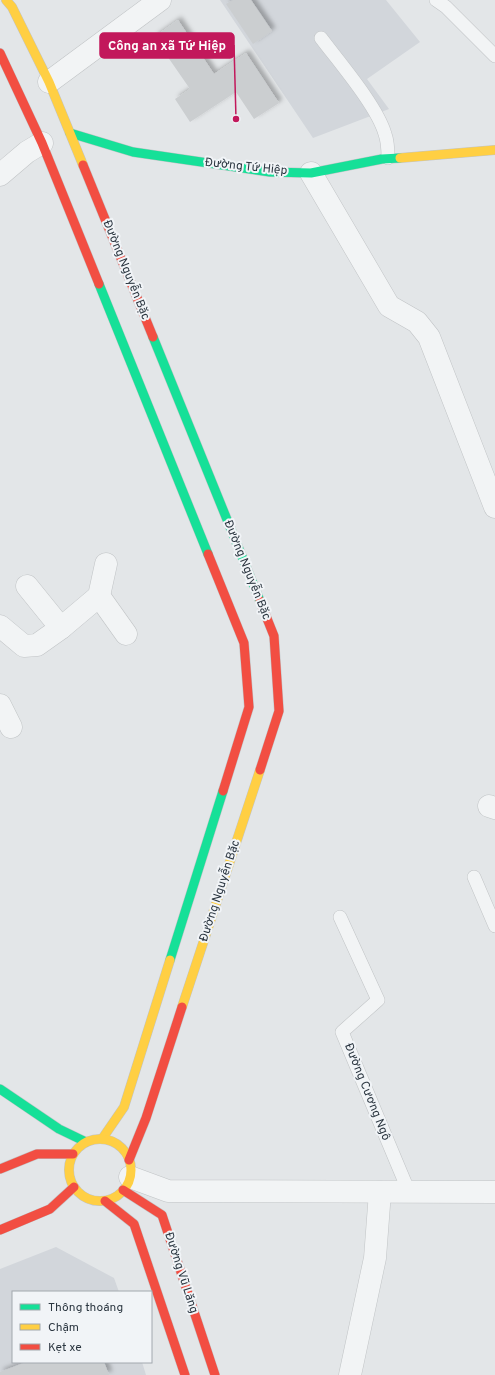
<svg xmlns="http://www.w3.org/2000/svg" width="495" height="1375" viewBox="0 0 495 1375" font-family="Overpass,sans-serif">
  <defs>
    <filter id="shadow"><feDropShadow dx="3.5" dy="-3.5" stdDeviation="2" flood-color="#0004"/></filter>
  </defs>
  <rect width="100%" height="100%" fill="#e3e6e8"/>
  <g fill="#d2d6db">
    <polygon points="220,0 386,0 420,42 367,79 389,109 313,138"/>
    <polygon points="56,1247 114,1278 119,1292 13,1292 13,1362 142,1362 146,1375 0,1375 0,1269"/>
  </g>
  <g fill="#cbced0" filter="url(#shadow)">
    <polygon points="233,0 251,0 272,31 253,44 226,4"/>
    <polygon points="178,20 214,74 246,53 279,103 254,119 236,92 190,122 175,99 190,89 154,37"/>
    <polygon points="26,1362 104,1362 109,1375 0,1375 0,1372"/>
  </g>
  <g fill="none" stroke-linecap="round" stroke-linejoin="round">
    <g stroke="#c1c4c6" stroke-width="14">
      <g id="lane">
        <polyline points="436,0 446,7 495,56"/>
        <path d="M321 38C339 62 377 106 385 134 388 142 388 150 388 158"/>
        <polyline points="474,877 495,926"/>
        <polyline points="340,917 378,1000 342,1032 409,1192"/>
      </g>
    </g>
    <g stroke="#c1c4c6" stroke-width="23">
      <g id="street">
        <polyline points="49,82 160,0"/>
        <polyline points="311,173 389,306 417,322 429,337 495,507"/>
        <polyline points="0,175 27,152 42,143"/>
        <polyline points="27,586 61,628"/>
        <polyline points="99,596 126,634"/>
        <polyline points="0,626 24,646 37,645 61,628 99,596 106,564"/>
        <polyline points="0,705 11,727"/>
        <polyline points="489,806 495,808"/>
        <polyline points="130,1177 168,1191 495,1192"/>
        <polyline points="350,1375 375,1258 380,1192"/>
      </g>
    </g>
    <g stroke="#c1c4c6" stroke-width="10">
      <g id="fast">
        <polyline points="70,133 133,152 270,172 311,173 382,159 400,158"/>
        <polyline points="99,284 208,554"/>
        <polyline points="153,337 260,601"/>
        <polyline points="170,960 223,791"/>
        <polyline points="0,1089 59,1129 86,1142"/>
      </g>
    </g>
    <g stroke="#c1c4c6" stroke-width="10">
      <g id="slow">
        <polyline points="6,0 12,7 49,82 83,165"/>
        <polyline points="400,158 495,150"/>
        <polyline points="182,1007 260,770"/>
        <polyline points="102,1139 124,1107 170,960"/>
        <circle cx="100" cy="1170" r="31"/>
      </g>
    </g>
    <g stroke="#c1c4c6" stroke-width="10">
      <g id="jam">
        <polyline points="0,53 42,143 99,284"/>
        <polyline points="83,165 153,337"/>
        <polyline points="208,554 244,643 249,707 223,791"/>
        <polyline points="260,770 279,711 274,636 260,601"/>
        <polyline points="129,1160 146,1118 182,1007"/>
        <polyline points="0,1169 37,1154 73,1154"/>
        <polyline points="123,1190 162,1215 215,1375"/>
        <polyline points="105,1201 134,1224 185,1375"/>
        <polyline points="0,1230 50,1209 74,1187"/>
      </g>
    </g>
    <use href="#lane" stroke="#f2f4f5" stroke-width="13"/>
    <use href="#street" stroke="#f2f4f5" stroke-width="22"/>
    <use href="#fast" stroke="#16e098" stroke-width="9"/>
    <use href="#slow" stroke="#ffcf43" stroke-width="9"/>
    <use href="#jam" stroke="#f24e42" stroke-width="9"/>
  </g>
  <g text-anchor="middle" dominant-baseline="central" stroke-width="4" stroke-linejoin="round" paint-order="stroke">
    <g font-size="12" fill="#2b3640" stroke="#f1f4f7">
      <text transform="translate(246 167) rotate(6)">Đường Tứ Hiệp</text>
      <text transform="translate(126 270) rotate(68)">Đường Nguyễn Bặc</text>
      <text transform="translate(247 570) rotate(68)">Đường Nguyễn Bặc</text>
      <text transform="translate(220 891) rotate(-72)">Đường Nguyễn Bặc</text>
      <text transform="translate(367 1092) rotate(68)">Đường Cương Ngô</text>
      <text transform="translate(181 1273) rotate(72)">Đường Vũ Lăng</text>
    </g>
  </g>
  <path fill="none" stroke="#c2185b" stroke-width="1.5" d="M236 119L234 45"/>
  <circle fill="#c2185b" stroke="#f1f4f7" stroke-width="1.5" cx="236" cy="119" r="4"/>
  <rect fill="#c2185b" stroke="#c2185b" stroke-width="1.5" x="100" y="33" width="134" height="25" rx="4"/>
  <g font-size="13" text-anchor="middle" font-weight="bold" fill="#fff">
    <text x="167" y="50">Công an xã Tứ Hiệp</text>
  </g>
  <rect x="12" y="1291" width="140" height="72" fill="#f1f4f7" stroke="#a2a8ae"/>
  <rect x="20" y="1304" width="20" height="6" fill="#16e098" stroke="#a2a8ae"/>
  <text x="48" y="1311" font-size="12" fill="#2b3640">Thông thoáng</text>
  <rect x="20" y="1324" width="20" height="6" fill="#ffcf43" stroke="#a2a8ae"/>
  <text x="48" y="1331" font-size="12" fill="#2b3640">Chậm</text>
  <rect x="20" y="1344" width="20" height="6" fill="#f24e42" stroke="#a2a8ae"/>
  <text x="48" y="1351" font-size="12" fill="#2b3640">Kẹt xe</text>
</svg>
